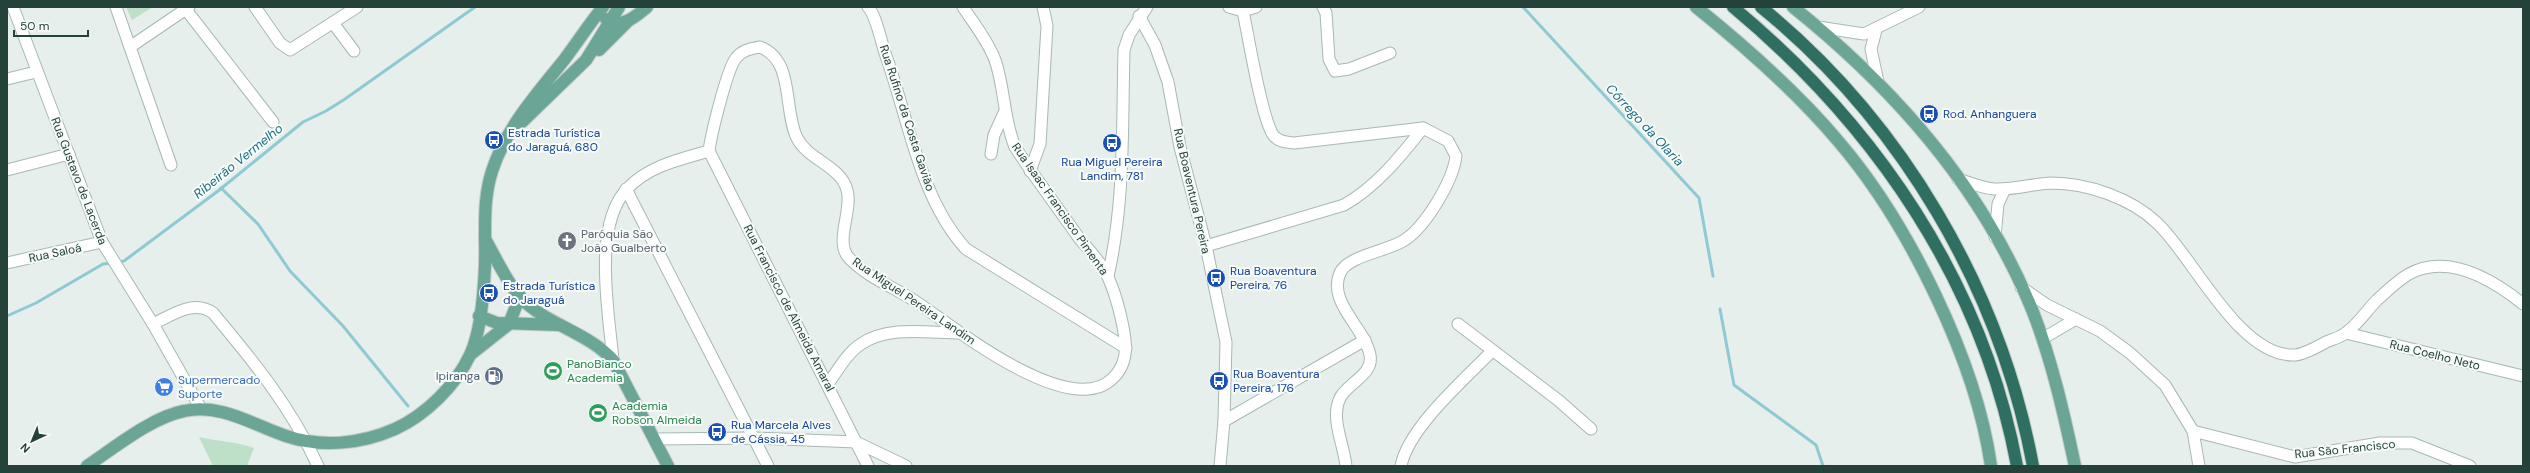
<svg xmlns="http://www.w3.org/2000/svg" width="2530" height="473" viewBox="0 0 2530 473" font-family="'DM Sans',sans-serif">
  <rect width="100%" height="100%" fill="#e6efeb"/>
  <g fill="#bfe0c8">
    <polygon points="126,7 153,7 132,20"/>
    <path d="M199 437C219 442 235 441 254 448L247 466H213Z"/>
  </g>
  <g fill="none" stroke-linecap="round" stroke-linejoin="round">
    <g stroke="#8ec9d4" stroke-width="3">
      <polyline points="1523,7 1699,198 1713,276"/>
      <polyline points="221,188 258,224 290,271 343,326 408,406"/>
      <polyline points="117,262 124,261 218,191 303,122 326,111 345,99 475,7"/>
      <polyline points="1720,309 1734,385 1816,445 1823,466"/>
      <polyline points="7,316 36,303 103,264 112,263"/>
    </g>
    <g stroke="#a8b8b2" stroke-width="13">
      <g id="minor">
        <polyline points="13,7 102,242 153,324 201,409"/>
        <polyline points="116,7 171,165"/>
        <polyline points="184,7 273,122"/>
        <polyline points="255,7 280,43 290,50 357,7"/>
        <path d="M868 7C876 15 881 41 885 53 908 116 919 198 966 249L1126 348"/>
        <polyline points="1229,7 1243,11 1256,7"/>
        <polyline points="1323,7 1326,13 1329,59 1335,71 1349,69 1390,53"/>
        <path d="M1243 11C1248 34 1262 122 1274 136 1279 142 1287 142 1294 143L1423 128 1448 141 1456 156C1453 181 1425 228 1403 241 1387 251 1347 256 1340 273 1327 302 1365 328 1370 355 1374 375 1347 383 1340 398 1330 419 1344 444 1346 466"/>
        <polyline points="1139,16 1155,45 1168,82 1180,147 1206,246 1226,342 1224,421 1220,466"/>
        <polyline points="333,23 354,51"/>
        <polyline points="1818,27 1864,34 1919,7"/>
        <polyline points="1876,30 1871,49 1878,82"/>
        <polyline points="130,47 189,7"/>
        <polyline points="7,79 36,72"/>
        <polyline points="709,151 868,466"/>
        <polyline points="991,154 994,135 1004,113"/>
        <polyline points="7,170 69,154"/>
        <polyline points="1030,171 1040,144 1047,26 1043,7"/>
        <path d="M1958 179C1970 183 1982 188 1994 189 2013 190 2032 184 2051 183 2087 183 2131 198 2157 223 2193 256 2239 358 2295 355 2305 354 2317 347 2326 342 2333 339 2342 337 2347 332 2359 323 2367 310 2377 300 2386 292 2398 280 2409 274 2448 253 2493 280 2523 304"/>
        <polyline points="626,189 768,466"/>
        <polyline points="1995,237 1998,204 2005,189"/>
        <path d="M1206 246 1344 205C1376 187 1401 156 1423 128"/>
        <polyline points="7,263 102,242"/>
        <path d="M1108 276C1125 202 1122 126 1124 50L1129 35 1147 7"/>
        <polyline points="2021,287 2047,305 2100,331 2130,353 2165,385 2193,431 2295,457 2380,443 2412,443 2470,466"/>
        <path d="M153 324C172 315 194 299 213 313 254 362 291 407 318 466"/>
        <polyline points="1458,324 1558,400 1591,429"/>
        <polyline points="2346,333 2523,376"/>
        <polyline points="2042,339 2076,319"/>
        <path d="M613 360C609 314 592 226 627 189 648 166 681 159 709 151 711 135 727 69 736 58 742 50 751 48 760 47 795 60 783 110 797 138 808 160 841 166 847 190 853 210 834 242 849 258 868 278 896 288 918 303 956 329 1071 421 1113 378 1132 360 1125 335 1120 313 1117 301 1113 288 1108 277 1102 263 1089 250 1079 238 1058 208 1035 178 1015 147 1003 118 1005 88 995 60 988 41 974 24 963 7"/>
        <path d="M828 384C838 370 847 353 861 344 888 325 929 333 960 333"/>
        <polyline points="1224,421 1365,340"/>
        <polyline points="2193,431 2199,466"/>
        <polyline points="655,439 754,438 856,442 906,466"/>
        <path d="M1401 466C1408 428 1465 379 1492 351"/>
      </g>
    </g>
    <g stroke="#c2cac8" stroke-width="14">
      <g id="major">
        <path d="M1696 7C1747 48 1797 92 1839 142 1908 223 1976 360 1991 466"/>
        <path d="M1793 7C1894 88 1984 190 2033 312 2052 361 2064 414 2075 466"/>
        <path d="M606 19C621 30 636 16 647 7"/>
        <polyline points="599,50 628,21"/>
        <polyline points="522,122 586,60 619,7"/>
        <path d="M485 239C496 258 506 281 520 297 546 325 586 331 613 360L668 466"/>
        <polyline points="479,316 497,323 560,325"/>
        <polyline points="471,354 509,324 520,296"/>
        <path d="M87 466C114 448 152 417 184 411 221 403 253 425 286 436 322 448 361 444 395 429 426 415 456 385 470 355 481 332 484 290 485 265 486 233 482 202 492 171 506 128 536 95 564 60 577 43 589 24 603 7"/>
      </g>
    </g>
    <g stroke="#c2cac8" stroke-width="14">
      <g id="highway">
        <path d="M1733 7C1875 125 1983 282 2017 466"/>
        <path d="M1761 7C1901 121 2000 288 2033 466"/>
      </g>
    </g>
    <use href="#minor" stroke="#fff" stroke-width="11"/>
    <use href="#major" stroke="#6aa596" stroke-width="12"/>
    <use href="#highway" stroke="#2f6f62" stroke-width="12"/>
  </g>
  <defs>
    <g id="bus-disc" transform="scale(1)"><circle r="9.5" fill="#1a4fb4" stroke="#f7fbf9"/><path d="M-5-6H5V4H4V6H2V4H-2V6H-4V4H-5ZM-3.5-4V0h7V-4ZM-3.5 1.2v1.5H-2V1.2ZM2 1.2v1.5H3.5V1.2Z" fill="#fff"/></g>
    <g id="church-disc" transform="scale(1)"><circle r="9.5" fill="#6b7280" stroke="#f7fbf9"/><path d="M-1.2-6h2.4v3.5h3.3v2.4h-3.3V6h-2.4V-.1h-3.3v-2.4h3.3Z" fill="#fff"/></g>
    <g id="stadium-disc" transform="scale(1)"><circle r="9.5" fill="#2e9e5b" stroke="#f7fbf9"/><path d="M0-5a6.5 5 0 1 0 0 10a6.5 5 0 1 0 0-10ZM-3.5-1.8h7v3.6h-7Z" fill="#fff"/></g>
    <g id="fuel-disc" transform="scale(1)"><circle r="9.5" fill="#5c6f8a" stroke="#f7fbf9"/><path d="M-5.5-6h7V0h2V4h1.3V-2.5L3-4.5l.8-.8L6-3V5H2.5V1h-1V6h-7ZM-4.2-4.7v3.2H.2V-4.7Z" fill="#fff"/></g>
    <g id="supermarket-disc" transform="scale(1)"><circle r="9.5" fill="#3f7fe0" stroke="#f7fbf9"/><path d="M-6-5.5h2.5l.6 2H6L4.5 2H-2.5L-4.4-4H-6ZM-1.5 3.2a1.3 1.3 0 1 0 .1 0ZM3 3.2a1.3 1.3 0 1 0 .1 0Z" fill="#fff"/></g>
  </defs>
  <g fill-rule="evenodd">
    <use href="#bus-disc" x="1929" y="114"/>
    <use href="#bus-disc" x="494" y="140"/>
    <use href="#bus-disc" x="1112" y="143"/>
    <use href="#church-disc" x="567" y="241"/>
    <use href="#bus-disc" x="1216" y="278"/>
    <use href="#bus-disc" x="489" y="293"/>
    <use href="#stadium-disc" x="553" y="371"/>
    <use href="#fuel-disc" x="494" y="376"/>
    <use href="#bus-disc" x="1219" y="381"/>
    <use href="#supermarket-disc" x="164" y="387"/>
    <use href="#stadium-disc" x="598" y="413"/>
    <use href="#bus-disc" x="717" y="432"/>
  </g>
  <g text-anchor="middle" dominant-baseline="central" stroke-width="4" stroke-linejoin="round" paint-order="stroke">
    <g font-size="12" fill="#164399" stroke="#f7fbf9" text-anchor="start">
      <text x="1943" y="114">Rod. Anhanguera</text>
      <text x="508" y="133">Estrada Turística<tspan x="508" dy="14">do Jaraguá, 680</tspan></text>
      <text x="1112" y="162" text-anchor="middle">Rua Miguel Pereira<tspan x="1112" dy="14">Landim, 781</tspan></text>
      <text x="1230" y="271">Rua Boaventura<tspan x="1230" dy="14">Pereira, 76</tspan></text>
      <text x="503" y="286">Estrada Turística<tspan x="503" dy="14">do Jaraguá</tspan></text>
      <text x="1233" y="374">Rua Boaventura<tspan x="1233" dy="14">Pereira, 176</tspan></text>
      <text x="731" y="425">Rua Marcela Alves<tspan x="731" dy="14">de Cássia, 45</tspan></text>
    </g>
    <g font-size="12" fill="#24423a" stroke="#f7fbf9">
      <text transform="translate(907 118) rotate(72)">Rua Rufino da Costa Gavião</text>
      <text transform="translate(79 181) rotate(69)">Rua Gustavo de Lacerda</text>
      <text transform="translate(1192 191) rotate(77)">Rua Boaventura Pereira</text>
      <text transform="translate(1060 209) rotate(55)">Rua Isaac Francisco Pimenta</text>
      <text transform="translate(55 253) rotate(-12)">Rua Saloá</text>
      <text transform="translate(914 301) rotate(34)">Rua Miguel Pereira Landim</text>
      <text transform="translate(789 308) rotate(63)">Rua Francisco de Almeida Amaral</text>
      <text transform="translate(2435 355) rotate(14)">Rua Coelho Neto</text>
      <text transform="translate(2345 449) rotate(-6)">Rua São Francisco</text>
    </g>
    <g font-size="12" fill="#5b616d" stroke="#f7fbf9" text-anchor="start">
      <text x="581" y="234">Paróquia São<tspan x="581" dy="14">João Gualberto</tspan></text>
    </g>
    <g font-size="12" fill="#27864d" stroke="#f7fbf9" text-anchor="start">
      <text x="567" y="364">PanoBianco<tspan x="567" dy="14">Academia</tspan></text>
      <text x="612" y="406">Academia<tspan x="612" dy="14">Robson Almeida</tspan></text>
    </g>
    <g font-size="12" fill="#4e5e75" stroke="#f7fbf9" text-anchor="end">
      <text x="480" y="376">Ipiranga</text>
    </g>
    <g font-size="12" fill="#366cbe" stroke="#f7fbf9" text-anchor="start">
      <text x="178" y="380">Supermercado<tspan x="178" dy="14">Suporte</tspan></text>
    </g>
    <g font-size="13" font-style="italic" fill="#1c6f80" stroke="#f7fbf9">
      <text transform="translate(1645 125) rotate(47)">Córrego da Olaria</text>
      <text transform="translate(238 161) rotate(-39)">Ribeirão Vermelho</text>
    </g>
  </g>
  <rect width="2530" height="473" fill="none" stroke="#24423a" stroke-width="16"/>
  <g transform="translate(32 441) rotate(224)" stroke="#f7fbf9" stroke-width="3" paint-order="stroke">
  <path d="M0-3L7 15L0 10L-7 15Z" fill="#24423a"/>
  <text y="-6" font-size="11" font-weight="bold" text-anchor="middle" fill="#24423a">N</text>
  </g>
  <path d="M14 30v6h74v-6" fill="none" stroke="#24423a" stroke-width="2"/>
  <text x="20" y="30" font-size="12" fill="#24423a" stroke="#f7fbf9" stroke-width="3" paint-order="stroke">50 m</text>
</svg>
